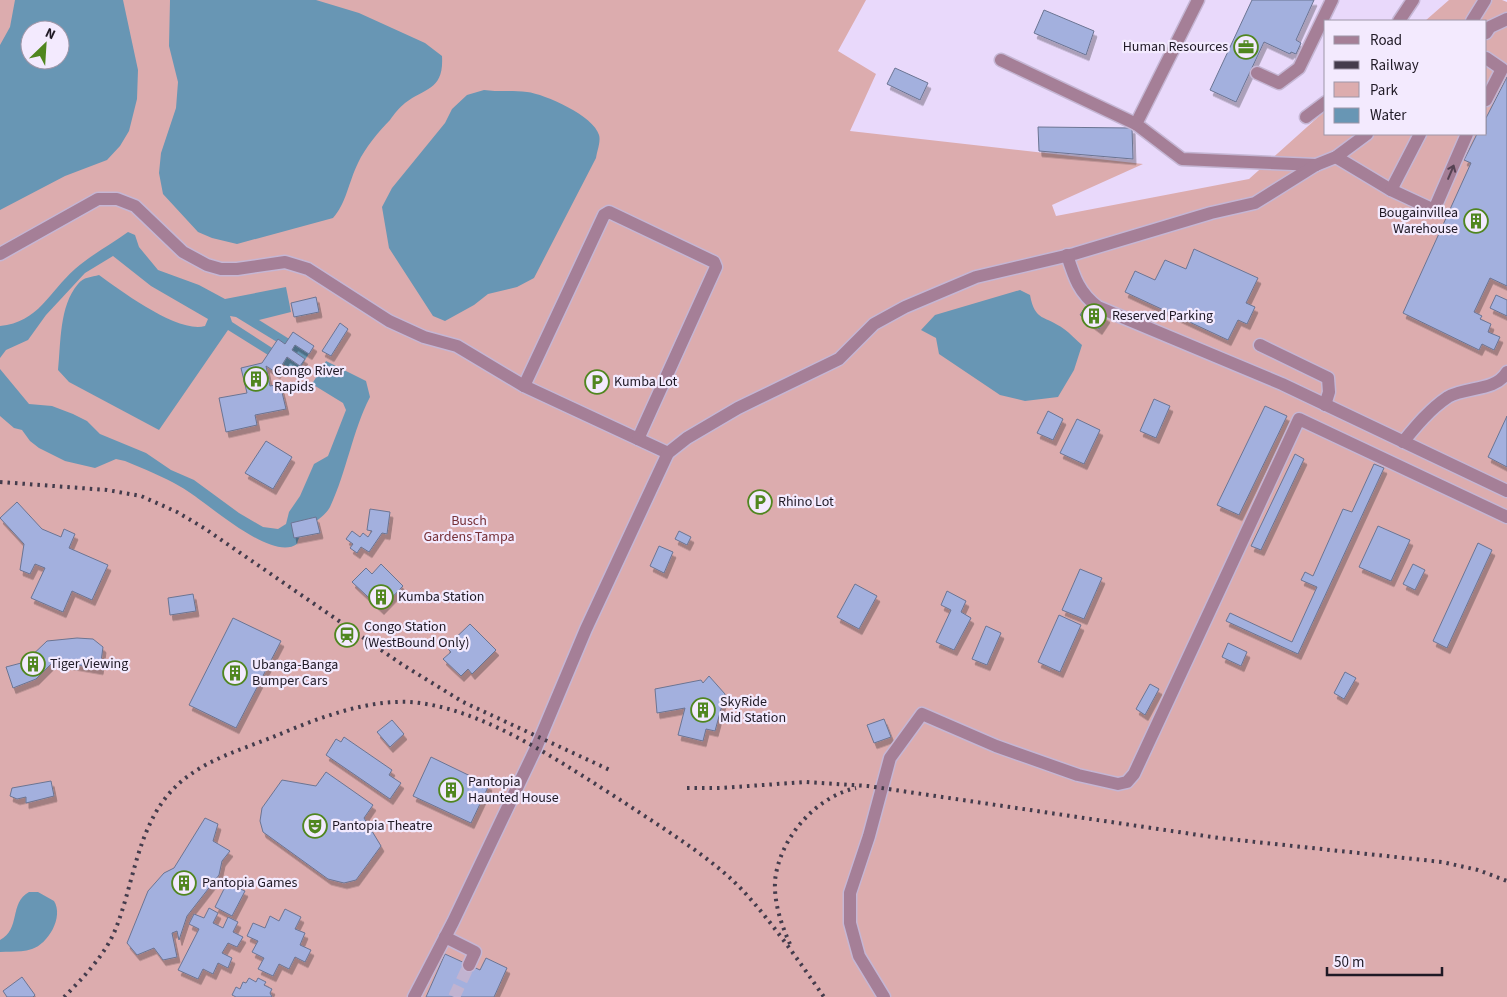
<svg xmlns="http://www.w3.org/2000/svg" width="1507" height="997" viewBox="0 0 1507 997" font-family="'Source Sans 3',sans-serif">
  <defs>
    <filter id="shadow"><feDropShadow dx="3" dy="5.5" stdDeviation="0" flood-color="#0004"/></filter>
  </defs>
  <rect width="100%" height="100%" fill="#e9d9fb"/>
  <path fill="#dcacae" fill-rule="evenodd" d="M0 0H866L838 51 876 74 850 131 1143 164 1052 205 1056 216 1249 179 1326 110V134H1486V21H1425L1449 0H1502L1507 2V997H0ZM30 30H60V60H30Z"/>
  <g fill="#6896b4" fill-rule="evenodd">
    <path d="M15 0H123L138 70 137 99 129 131 120 146 107 160 65 176 0 210V45L10 27ZM30 30H60V60H30Z"/>
    <path d="M170 0H316L359 13 425 43 442 56C444 90 426 87 405 103 400 107 394 114 390 120 378 132 365 148 358 163 349 181 346 204 333 218L237 244 212 238 198 232 163 194 159 173 161 153 176 108 178 82 169 46Z"/>
    <path d="M484 90C498 92 513 90 527 92 545 94 594 116 599 135 601 141 597 151 596 158L534 278 517 287 488 294 474 305 445 321 433 316 389 248 382 207 392 188 445 123 452 109 467 95Z"/>
    <path d="M128 232 135 235 139 247 158 270 199 285 225 299 286 287 291 312 259 320 310 352 297 373 228 330 159 430 69 382 58 370C61 343 59 306 78 284 83 277 92 277 99 275 121 291 179 334 205 326L208 319 151 286 113 256 85 273 46 315 28 340 6 350 0 358V326C39 322 48 293 75 269 91 255 110 245 128 232ZM230 316 236 317 305 359 300 366 232 322Z"/>
    <path d="M1020 290 1030 295C1035 322 1045 315 1064 329 1070 333 1076 340 1082 345L1074 370 1058 397 1025 401 1000 395 939 354 936 338 921 330 935 315Z"/>
    <path d="M326 361 366 381 370 397C352 432 347 471 330 507 322 522 301 525 297 544 271 563 205 500 181 487 164 477 144 469 125 461L116 459 95 468 65 461 39 448 30 441 22 430 14 428 0 416V369L29 404 52 406 73 414 87 421 100 434 146 453 171 470 194 480 239 513 263 527 278 529 286 524 289 512 300 496 314 464 328 456 346 410 343 403 312 384Z"/>
    <path d="M29 892H38L54 901C64 917 48 944 32 949 21 953 11 951 0 952V940C21 929 9 903 29 892Z"/>
  </g>
  <g fill="#a3b0de" stroke="#6b7492" filter="url(#shadow)">
    <polygon points="1252,0 1314,0 1296,40 1301,43 1296,54 1291,52 1290,54 1264,42 1236,102 1210,90"/>
    <polygon points="1044,10 1094,31 1086,55 1034,33"/>
    <polygon points="895,68 928,83 920,100 887,84"/>
    <polygon points="1507,77 1507,286 1490,278 1474,312 1482,316 1480,319 1491,324 1488,332 1500,337 1494,350 1482,344 1479,350 1403,313 1471,163 1464,160 1477,134 1486,134 1486,118"/>
    <polygon points="1038,127 1132,128 1133,159 1039,151"/>
    <polygon points="1194,249 1258,278 1246,303 1255,307 1247,324 1238,320 1228,340 1125,292 1135,271 1155,280 1165,260 1186,269"/>
    <polygon points="1496,295 1507,300 1507,316 1490,308"/>
    <polygon points="316,297 319,312 294,317 291,303"/>
    <polygon points="1087,304 1107,317 1099,329 1080,315"/>
    <polygon points="340,323 348,329 331,356 322,351"/>
    <polygon points="293,332 314,346 309,354 295,345 292,350 305,359 300,366 287,357 277,373 266,366 270,386 280,384 286,409 255,415 257,425 226,432 219,398 247,393 241,368 262,363 278,339 285,344"/>
    <polygon points="1154,399 1170,406 1156,438 1140,431"/>
    <polygon points="1265,406 1287,416 1239,515 1217,505"/>
    <polygon points="1048,411 1063,419 1053,440 1037,433"/>
    <polygon points="1507,416 1507,467 1488,457"/>
    <polygon points="1077,419 1100,430 1084,464 1060,453"/>
    <polygon points="266,441 292,457 273,489 245,473"/>
    <polygon points="1295,454 1304,459 1261,550 1251,546"/>
    <polygon points="1374,464 1384,468 1298,654 1226,621 1230,613 1292,642 1317,587 1301,580 1305,572 1313,576 1343,509 1352,512"/>
    <polygon points="17,502 42,529 61,537 64,529 75,534 69,548 108,565 92,600 72,591 63,612 31,598 45,568 35,564 30,574 20,570 24,544 0,518"/>
    <polygon points="370,509 390,512 387,534 382,533 369,552 361,547 357,553 350,548 353,544 346,539 352,531 360,537 363,533 368,537 372,531 367,530"/>
    <polygon points="316,517 320,533 294,538 291,523"/>
    <polygon points="1378,526 1410,540 1391,581 1359,567"/>
    <polygon points="679,531 691,537 687,545 675,539"/>
    <polygon points="1478,543 1492,550 1447,648 1433,641"/>
    <polygon points="659,546 673,552 664,573 650,566"/>
    <polygon points="381,564 403,586 381,609 352,582 366,568 372,574"/>
    <polygon points="1413,564 1425,570 1415,590 1403,584"/>
    <polygon points="1080,569 1102,578 1084,619 1062,610"/>
    <polygon points="855,584 877,596 859,629 837,617"/>
    <polygon points="947,591 966,601 961,612 971,618 954,650 936,642 951,610 941,605"/>
    <polygon points="193,594 196,611 170,615 168,598"/>
    <polygon points="1059,615 1081,625 1060,672 1038,662"/>
    <polygon points="233,618 281,641 236,728 189,705"/>
    <polygon points="470,624 496,650 472,674 468,669 461,676 443,659 451,652 446,647"/>
    <polygon points="986,626 1001,633 987,665 972,659"/>
    <polygon points="77,638 93,639 103,647 100,669 54,661 36,679 13,688 6,667 25,662 47,641"/>
    <polygon points="1228,643 1247,652 1241,666 1222,657"/>
    <polygon points="1345,672 1356,678 1344,699 1334,693"/>
    <polygon points="709,676 725,694 715,731 706,729 703,741 678,735 685,708 657,713 655,689 701,680 703,683"/>
    <polygon points="1150,684 1159,689 1145,715 1136,709"/>
    <polygon points="884,719 891,737 874,743 867,725"/>
    <polygon points="392,720 404,734 390,747 377,732"/>
    <polygon points="344,737 392,770 389,775 401,783 390,799 326,755 336,739 341,742"/>
    <polygon points="431,757 489,785 471,823 413,796"/>
    <polygon points="326,772 373,805 364,818 381,846 356,880 344,883 328,879 263,832 260,821 262,808 282,780 316,786"/>
    <polygon points="51,781 54,796 26,803 26,797 17,799 10,796 12,788"/>
    <polygon points="205,818 218,824 213,841 230,851 222,861 219,875 187,916 179,940 177,931 172,933 177,957 163,960 154,948 137,955 127,943 148,891 164,873 174,868"/>
    <polygon points="227,883 245,891 232,916 215,907"/>
    <polygon points="209,908 218,913 213,923 223,928 228,917 238,922 233,932 243,937 237,947 228,943 222,953 232,958 228,968 218,963 213,974 203,969 198,979 178,970 199,929 189,924 194,914 204,918"/>
    <polygon points="285,909 301,917 295,929 305,933 300,945 311,950 305,962 295,957 289,969 279,964 273,976 258,969 264,958 252,952 258,941 247,936 253,923 265,928 270,916 279,921"/>
    <polygon points="445,954 480,970 486,958 507,968 494,997 426,997"/>
    <polygon points="22,977 35,995 33,997 7,997 3,991"/>
    <polygon points="249,978 256,982 258,978 266,982 264,985 272,989 270,993 272,997 236,997 232,995 236,987 240,989 243,982 246,983"/>
  </g>
  <g fill="none" stroke-linecap="round" stroke-linejoin="round">
    <polyline stroke="#c1b3d0" stroke-width="12" stroke-dasharray="12 6" stroke-linecap="butt" points="454,997 469,965"/>
    <g stroke="#c5b6d4" stroke-width="15">
      <g id="minor">
        <polyline points="1198,0 1136,124 1182,159 1316,165"/>
        <polyline points="1399,21 1413,0"/>
        <polyline points="1472,21 1485,0"/>
        <polyline points="1486,33 1490,27 1507,19"/>
        <polyline points="1486,58 1502,69 1486,100"/>
        <polyline points="1001,60 1136,124"/>
        <polyline points="1257,73 1279,83 1299,68 1332,0"/>
        <polyline points="1306,117 1326,102"/>
        <polyline points="1336,157 1391,190 1434,210 1467,134"/>
        <polyline points="1391,190 1420,134"/>
        <polyline points="0,254 98,199 117,199 135,206 183,252 207,265 221,269 237,269 285,262 308,269 389,321 424,337 457,346 524,386 668,453"/>
        <path d="M1067 255C1074 277 1079 293 1098 307L1282 384 1507 491"/>
        <polyline points="1260,345 1328,378 1329,392 1325,405"/>
        <polyline points="524,386 604,215 609,212 714,262 716,267 638,439"/>
        <path d="M1403 442C1416 426 1430 409 1448 397 1466 386 1495 392 1507 372"/>
        <polyline points="445,937 475,952 469,965"/>
        <polyline points="414,997 453,922 536,748 586,629 668,453 687,438 738,408 839,359 874,324 905,307 976,277 1074,254 1211,213 1255,203 1316,165 1336,157 1367,134"/>
        <polyline points="884,997 859,956 850,923 850,893 869,836 890,758 922,714 996,746 1078,775 1118,784 1127,782 1134,774 1299,419 1507,517"/>
      </g>
    </g>
    <use href="#minor" stroke="#a57f97" stroke-width="12"/>
    <g stroke="#443c4c" stroke-width="4" stroke-dasharray="2.5 5" stroke-linecap="butt">
      <polyline points="0,482 107,490 141,496 177,512 204,528 403,665 463,702 612,771"/>
      <polyline points="687,788 720,788 806,782 868,786 1219,838 1442,862 1478,870 1507,881"/>
      <path d="M790 944C781 924 774 903 775 881 779 839 815 797 856 788"/>
      <path d="M64 997C83 978 106 954 116 928 133 885 137 833 167 796 194 763 235 752 273 737 316 719 363 700 410 702 483 707 565 765 625 803 661 827 697 849 729 877 762 907 798 960 824 997"/>
    </g>
  </g>
  <defs><path id="oneway-shaft" d="M-6 0H5M1.5-3L5.5 0L1.5 3" fill="none" stroke-width="1.6" stroke-linecap="round" stroke-linejoin="round" transform="scale(1.25)"/></defs>
  <use stroke="#554253" href="#oneway-shaft" transform="translate(1451 172) rotate(-67)"/>
  <defs>
    <g id="office-ring" transform="scale(1.25)"><circle r="9.5" fill="#f3eafe" stroke="#50861f" stroke-width="1.5"/><path d="M-6-3h4V-5.5h4V-3h4V5H-6ZM-1-4.5V-3h2v-1.5ZM-6 0V1H6V0Z" fill="#50861f"/></g>
    <g id="building-ring" transform="scale(1.25)"><circle r="9.5" fill="#f3eafe" stroke="#50861f" stroke-width="1.5"/><path d="M-4-6H4V6H1V3H-1V6H-4ZM-2.5-4.3h1.7v1.8h-1.7ZM.8-4.3h1.7v1.8H.8ZM-2.5-1h1.7V.8h-1.7ZM.8-1h1.7V.8H.8Z" fill="#50861f"/></g>
    <g id="parking-ring" transform="scale(1.25)"><circle r="9.5" fill="#f3eafe" stroke="#50861f" stroke-width="1.5"/><path d="M-3.5-5.5H1a3.5 3.5 0 0 1 0 7H-1V5.5H-3.5ZM-1-3.4V-.6H.8a1.4 1.4 0 0 0 0-2.8Z" fill="#50861f"/></g>
    <g id="station-ring" transform="scale(1.25)"><circle r="9.5" fill="#f3eafe" stroke="#50861f" stroke-width="1.5"/><path d="M-3-6H3Q5-6 5-4V2Q5 4 3 4L4.5 6H3L1.5 4h-3L-3 6H-4.5L-3 4Q-5 4-5 2V-4Q-5-6-3-6ZM-3.5-4v3h7v-3ZM-3.5 1v1.5H-2V1ZM2 1v1.5H3.5V1Z" fill="#50861f"/></g>
    <g id="theatre-ring" transform="scale(1.25)"><circle r="9.5" fill="#f3eafe" stroke="#50861f" stroke-width="1.5"/><path d="M-5-5.5Q0-4 5-5.5V0Q5 5 0 6Q-5 5-5 0ZM-3.3-2.5H-1v1.5H-3.3ZM1-2.5H3.3v1.5H1ZM-2.8 1Q0 5.5 2.8 1Z" fill="#50861f"/></g>
  </defs>
  <g fill-rule="evenodd">
    <use href="#office-ring" x="1246" y="47"/>
    <use href="#building-ring" x="1476" y="221"/>
    <use href="#building-ring" x="1094" y="316"/>
    <use href="#building-ring" x="256" y="379"/>
    <use href="#parking-ring" x="597" y="382"/>
    <use href="#parking-ring" x="760" y="502"/>
    <use href="#building-ring" x="381" y="597"/>
    <use href="#station-ring" x="347" y="635"/>
    <use href="#building-ring" x="33" y="664"/>
    <use href="#building-ring" x="235" y="673"/>
    <use href="#building-ring" x="703" y="710"/>
    <use href="#building-ring" x="451" y="790"/>
    <use href="#theatre-ring" x="315" y="826"/>
    <use href="#building-ring" x="184" y="883"/>
  </g>
  <g text-anchor="middle" dominant-baseline="central" stroke-width="4.5" stroke-linejoin="round" paint-order="stroke">
    <g font-size="14" fill="#1f1925" stroke="#f3eafe" text-anchor="start">
      <text x="1228" y="47" text-anchor="end">Human Resources</text>
      <text x="1458" y="213" text-anchor="end">Bougainvillea<tspan x="1458" dy="16">Warehouse</tspan></text>
      <text x="1112" y="316">Reserved Parking</text>
      <text x="274" y="371">Congo River<tspan x="274" dy="16">Rapids</tspan></text>
      <text x="614" y="382">Kumba Lot</text>
      <text x="778" y="502">Rhino Lot</text>
      <text x="398" y="597">Kumba Station</text>
      <text x="364" y="627">Congo Station<tspan x="364" dy="16">(WestBound Only)</tspan></text>
      <text x="50" y="664">Tiger Viewing</text>
      <text x="252" y="665">Ubanga-Banga<tspan x="252" dy="16">Bumper Cars</tspan></text>
      <text x="720" y="702">SkyRide<tspan x="720" dy="16">Mid Station</tspan></text>
      <text x="468" y="782">Pantopia<tspan x="468" dy="16">Haunted House</tspan></text>
      <text x="332" y="826">Pantopia Theatre</text>
      <text x="202" y="883">Pantopia Games</text>
    </g>
    <g font-size="14" fill="#763138" stroke="#f3eafe">
      <text x="469" y="521">Busch<tspan x="469" dy="16">Gardens Tampa</tspan></text>
    </g>
  </g>
  <rect x="1324" y="20" width="162" height="115" fill="#f3eafe" stroke="#9e96a7"/>
  <rect x="1334" y="36" width="25" height="8" fill="#a57f97" stroke="#9e96a7"/>
  <text x="1370" y="45" font-size="15" fill="#1f1925">Road</text>
  <rect x="1334" y="61" width="25" height="8" fill="#443c4c" stroke="#9e96a7"/>
  <text x="1370" y="70" font-size="15" fill="#1f1925">Railway</text>
  <rect x="1334" y="82" width="25" height="15" fill="#dcacae" stroke="#9e96a7"/>
  <text x="1370" y="95" font-size="15" fill="#1f1925">Park</text>
  <rect x="1334" y="108" width="25" height="15" fill="#6896b4" stroke="#9e96a7"/>
  <text x="1370" y="120" font-size="15" fill="#1f1925">Water</text>
  <g transform="translate(45 45) rotate(25)"><circle r="24" fill="#f3eafe" stroke="#9e96a7"/>
  <path d="M0-4L9 19L0 12L-9 19Z" fill="#50861f"/>
  <text y="-8" font-size="14" font-weight="bold" text-anchor="middle" fill="#1f1925">N</text>
  </g>
  <path d="M1327 967v8h115v-8" fill="none" stroke="#1f1925" stroke-width="2.5"/>
  <text x="1334" y="967" font-size="15" fill="#1f1925" stroke="#f3eafe" stroke-width="4" paint-order="stroke">50 m</text>
</svg>
